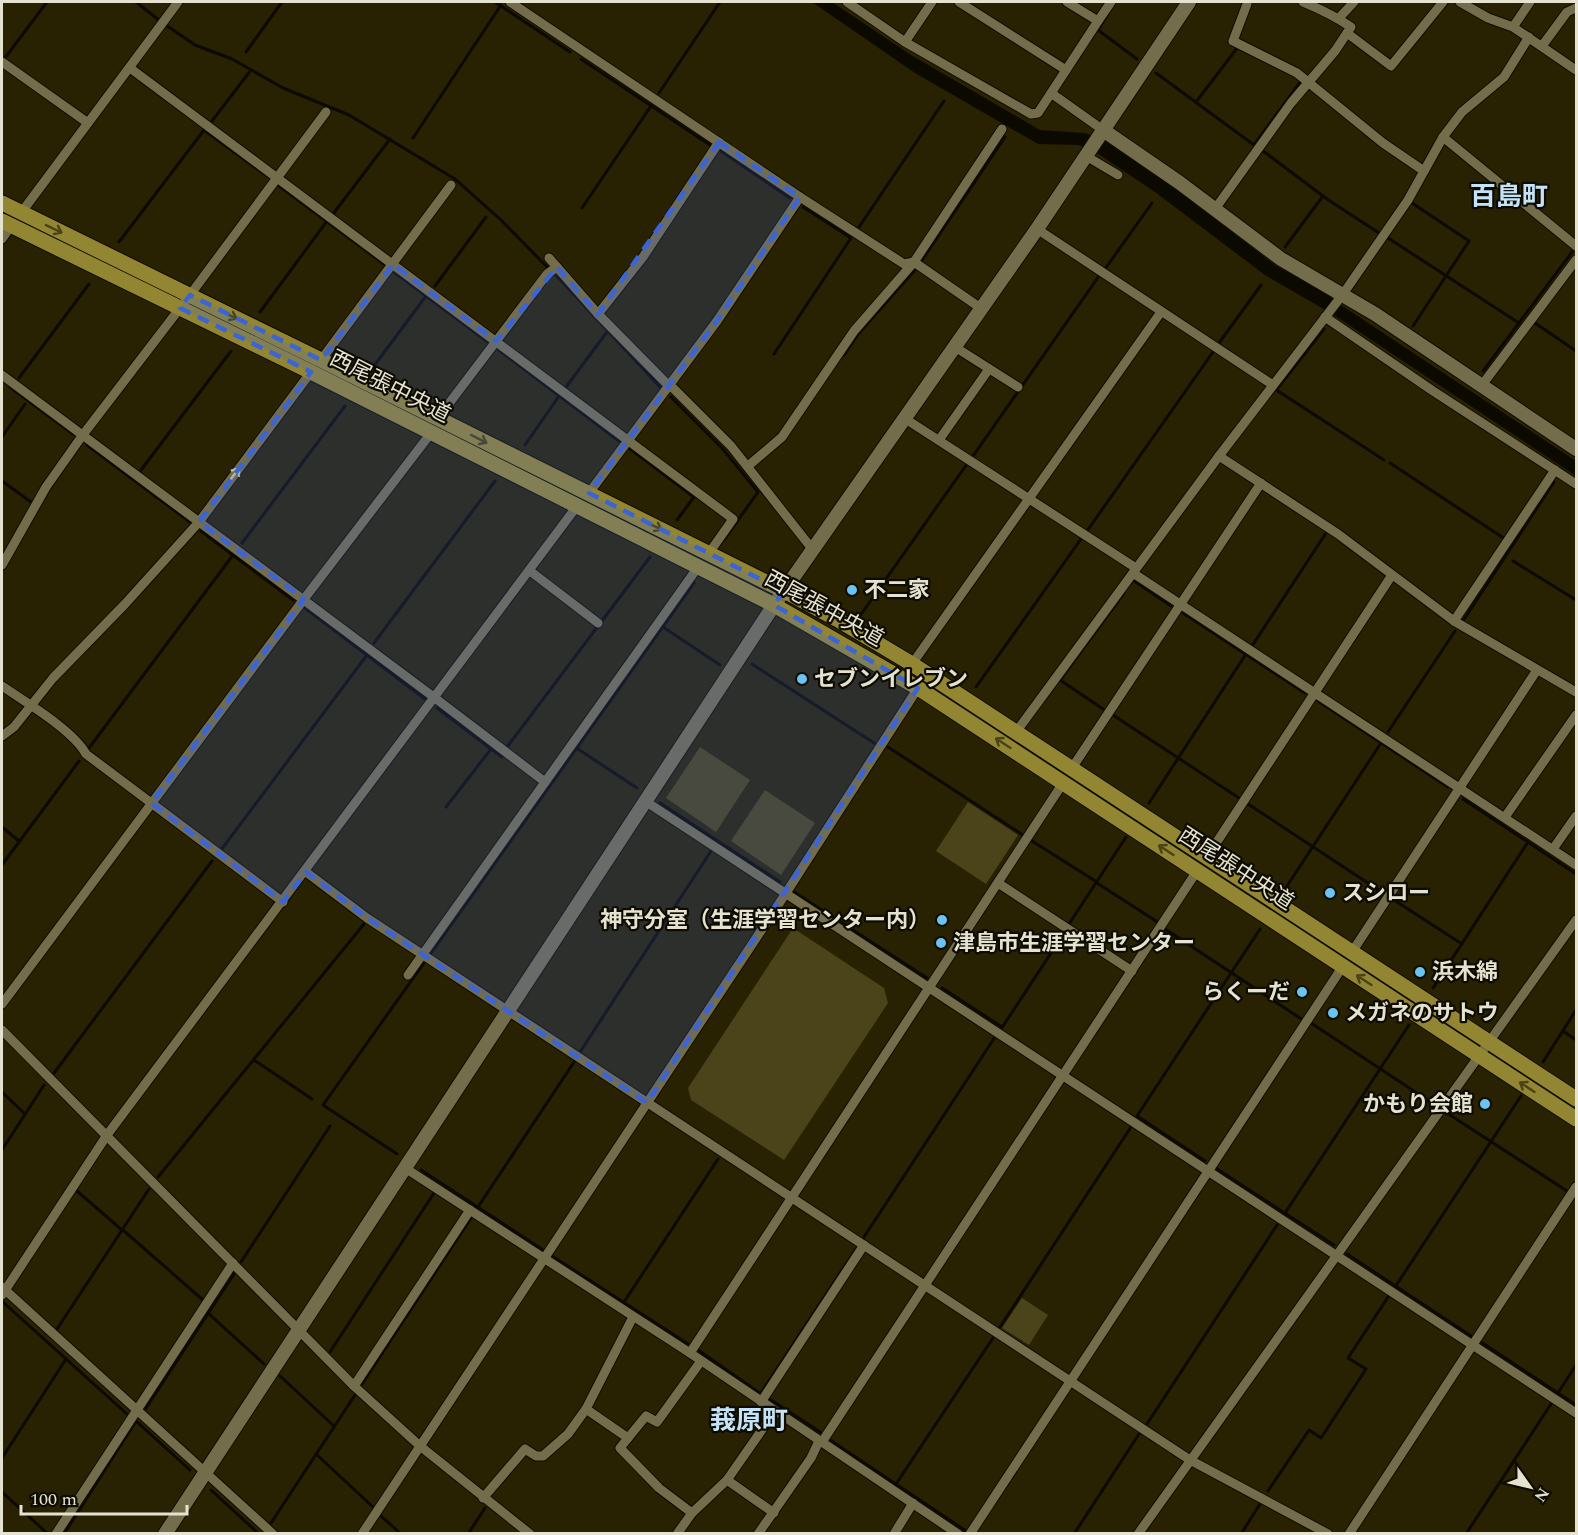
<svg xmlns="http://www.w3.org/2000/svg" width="1578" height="1535" viewBox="0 0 1578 1535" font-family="Spectral,'Noto Sans JP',serif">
  <rect width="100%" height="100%" fill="#282202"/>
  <g fill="#4b441a">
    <polygon points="700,747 750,780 716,832 666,798"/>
    <polygon points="765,790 815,823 781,875 731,841"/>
    <polygon points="968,802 1018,835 986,884 936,851"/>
    <polygon points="793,928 884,988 888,1003 784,1160 691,1100 688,1088"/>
    <polygon points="1022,1298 1048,1315 1029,1345 1002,1328"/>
  </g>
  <polygon fill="#0c0900" points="812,2 832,2 911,55 1040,130 1085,133 1109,143 1179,191 1276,266 1334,298 1341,305 1576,461 1576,476 1334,315 1265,275 1155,192 1100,155 1079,145 1038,144 915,73"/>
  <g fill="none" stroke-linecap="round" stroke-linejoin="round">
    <g stroke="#0c0900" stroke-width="3">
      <polyline points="136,2 160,21 195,45 232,59 283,88 349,115 455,179 501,220 549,269"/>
      <polyline points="495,2 570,52"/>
      <polyline points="1108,14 1098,30 1137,59"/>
      <polyline points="246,52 282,2"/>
      <polyline points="5,58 47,2"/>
      <polyline points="581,59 710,145"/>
      <polyline points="1156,73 1254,145"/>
      <polyline points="659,93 720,2"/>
      <polyline points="1196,102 1238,47 1236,47"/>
      <polyline points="212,121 251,70"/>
      <polyline points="413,138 501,5"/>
      <polyline points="1254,145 1301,81"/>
      <polyline points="721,151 790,198"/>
      <polyline points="1263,151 1327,199 1379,233"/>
      <polyline points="278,185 384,264"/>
      <polyline points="1412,203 1469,241 1413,326"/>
      <polyline points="582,208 651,106"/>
      <polyline points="333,214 390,139"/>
      <polyline points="859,227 944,101"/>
      <polyline points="1388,238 1519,323"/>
      <polyline points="119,242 204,130 267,176"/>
      <polyline points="1285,247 1323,196"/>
      <polyline points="922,260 1005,137"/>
      <polyline points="1105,269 1152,203"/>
      <polyline points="394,272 488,342"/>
      <polyline points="554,273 661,388"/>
      <polyline points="435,286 486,217"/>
      <polyline points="260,312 327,221"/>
      <polyline points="1535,323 1576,351"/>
      <polyline points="1324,329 1277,389 1278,391 1384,460"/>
      <polyline points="1219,343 1261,285"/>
      <polyline points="499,350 619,441"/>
      <polyline points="774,354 851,238 803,207"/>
      <polyline points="844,355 859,333 915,270"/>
      <polyline points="371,370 426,296"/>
      <polyline points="1483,371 1572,252"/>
      <polyline points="19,378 89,284"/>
      <polyline points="10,387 73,434"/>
      <polyline points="566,387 607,332"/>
      <polyline points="671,397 722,448 758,492 724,540"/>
      <polyline points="2,437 25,404"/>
      <polyline points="87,445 190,522"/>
      <polyline points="525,445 559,396"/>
      <polyline points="629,448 694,497 677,520"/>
      <polyline points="973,456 1099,276"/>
      <polyline points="1390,463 1505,539"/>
      <polyline points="141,470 231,351"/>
      <polyline points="2,481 31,502"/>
      <polyline points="201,531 293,600"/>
      <polyline points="1087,531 1213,352"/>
      <polyline points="242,543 345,406"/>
      <polyline points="1513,561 1576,600"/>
      <polyline points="1131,583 1133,580 1171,606"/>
      <polyline points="305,608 425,699"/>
      <polyline points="1183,613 1305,693"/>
      <polyline points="857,620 967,464"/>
      <polyline points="1463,621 1554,482"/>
      <polyline points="663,627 720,665"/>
      <polyline points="374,643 495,481"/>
      <polyline points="1252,646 1326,533"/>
      <polyline points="752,664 874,743"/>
      <polyline points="976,687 1081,539"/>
      <polyline points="1318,701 1448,787"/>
      <polyline points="437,708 502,757"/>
      <polyline points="1106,711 1060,680 1124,593"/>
      <polyline points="1113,715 1239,798"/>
      <polyline points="1388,732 1455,631"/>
      <polyline points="507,747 650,557"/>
      <polyline points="888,747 1023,835"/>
      <polyline points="89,748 233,555"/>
      <polyline points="578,749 637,788"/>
      <polyline points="1463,799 1576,874"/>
      <polyline points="660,803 780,882"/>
      <polyline points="1149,803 1246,654"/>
      <polyline points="1248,804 1383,893"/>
      <polyline points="446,807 491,749"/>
      <polyline points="2,827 19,841"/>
      <polyline points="1032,841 1097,882"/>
      <polyline points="221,850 367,655"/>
      <polyline points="2,865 79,761"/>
      <polyline points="1097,883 1159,923"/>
      <polyline points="1285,889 1381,743"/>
      <polyline points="794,892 927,978"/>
      <polyline points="1394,900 1462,944"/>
      <polyline points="1069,924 1126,837"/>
      <polyline points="1165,929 1303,1020"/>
      <polyline points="942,988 1002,1027"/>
      <polyline points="1433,988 1528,842"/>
      <polyline points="1311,1023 1435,1105"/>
      <polyline points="1001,1029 1065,932"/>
      <polyline points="1563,1031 1576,1040"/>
      <polyline points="580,1052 711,851"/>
      <polyline points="254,1060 312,1099"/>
      <polyline points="1543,1062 1576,1010"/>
      <polyline points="54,1073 212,861"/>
      <polyline points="2,1092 25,1114"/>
      <polyline points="1447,1113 1567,1191"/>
      <polyline points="2,1150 44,1085"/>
      <polyline points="397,1154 323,1105 694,583"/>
      <polyline points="1205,1161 1137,1116 1260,929"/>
      <polyline points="1217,1169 1334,1245"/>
      <polyline points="421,1170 543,1250"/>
      <polyline points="158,1177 364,924"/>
      <polyline points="77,1191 122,1230"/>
      <polyline points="476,1210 574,1062"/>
      <polyline points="1285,1213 1409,1025"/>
      <polyline points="123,1230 203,1300"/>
      <polyline points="864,1237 995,1037"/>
      <polyline points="1347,1254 1471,1336"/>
      <polyline points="552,1256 688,1344"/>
      <polyline points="241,1262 330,1126"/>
      <polyline points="1395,1287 1521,1096"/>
      <polyline points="624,1302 718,1159"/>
      <polyline points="4,1303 127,1414"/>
      <polyline points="208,1313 264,1364"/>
      <polyline points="1000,1327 1131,1127"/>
      <polyline points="57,1329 149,1189"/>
      <polyline points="1481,1342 1576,1405"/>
      <polyline points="698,1350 761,1394"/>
      <polyline points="330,1352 434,1193"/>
      <polyline points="280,1376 334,1426"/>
      <polyline points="362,1384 471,1218"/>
      <polyline points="761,1393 856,1249"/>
      <polyline points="1558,1393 1576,1365"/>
      <polyline points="768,1398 823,1434"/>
      <polyline points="144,1411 234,1274"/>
      <polyline points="1147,1424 1277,1225"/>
      <polyline points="830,1440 966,1531"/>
      <polyline points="316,1454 373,1507"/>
      <polyline points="2,1458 66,1359"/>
      <polyline points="896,1484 993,1338"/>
      <polyline points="211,1490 259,1534"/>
      <polyline points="1268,1491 1309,1430 1321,1438 1366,1369 1348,1358 1388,1297"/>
      <polyline points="2,1492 48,1534"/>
      <polyline points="381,1516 401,1534"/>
      <polyline points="271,1523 355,1395"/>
      <polyline points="64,1534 136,1421 190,1470"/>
      <polyline points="468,1534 485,1508"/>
      <polyline points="1074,1534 1139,1434"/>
      <polyline points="1241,1534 1260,1504"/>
      <polyline points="1466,1534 1551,1404"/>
    </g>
    <g stroke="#100c00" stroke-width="11">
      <g id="street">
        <polyline points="510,2 800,197 904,264 914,262 982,309"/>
        <polyline points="847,2 905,42 1031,114 1038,113 1098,21 1067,2"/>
        <polyline points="959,2 1066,70"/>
        <path d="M1303 2C1320 9 1335 16 1351 27L1347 33"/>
        <polyline points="1460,2 1488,18 1513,27 1576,70"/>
        <polyline points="1247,4 1233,41 1297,73 1383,143 1424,171"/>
        <polyline points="1339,18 1354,2"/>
        <polyline points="1098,21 1111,2"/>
        <polyline points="1513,27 1530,2"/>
        <polyline points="905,42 932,2"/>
        <polyline points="1542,46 1567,12 1576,8"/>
        <polyline points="2,62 88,123"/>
        <polyline points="130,68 733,519 709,553"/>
        <polyline points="1051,93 1103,130"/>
        <polyline points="1443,137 1576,246"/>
        <polyline points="1086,156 1118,175"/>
        <polyline points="1215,209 1291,103 1335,51 1347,33 1391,66 1443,2"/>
        <polyline points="21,213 178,2"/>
        <polyline points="1037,229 1273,385"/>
        <polyline points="2,239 11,226"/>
        <polyline points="549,258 598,314 668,385"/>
        <polyline points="598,314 643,257 719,142"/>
        <polyline points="1325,317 1433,391 1576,484"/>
        <polyline points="955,347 1018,387"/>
        <polyline points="321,360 451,185"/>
        <polyline points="2,375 435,698 545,782"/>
        <polyline points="669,384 731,446 813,550"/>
        <polyline points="1482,385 1576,260"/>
        <polyline points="438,418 547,274 557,267"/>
        <polyline points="904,418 1136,568"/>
        <polyline points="939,440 989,369"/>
        <polyline points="1219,456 1338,534 1454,621 1576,692"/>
        <polyline points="748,466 782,437 854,331 914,262 1002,129"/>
        <polyline points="589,493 717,321 800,197"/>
        <polyline points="2,565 46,487 82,436 190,295 326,112"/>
        <polyline points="530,571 598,623"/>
        <polyline points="1133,573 1576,865"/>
        <polyline points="1454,621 1555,470"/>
        <polyline points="912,664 1161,312"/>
        <path d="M2 686C25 702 73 730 86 754L283 902"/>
        <polyline points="1016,732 1219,456 1343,294 1408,200 1443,137 1462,112 1504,77 1529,37"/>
        <polyline points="2,736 14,727 53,678 125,604 199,522 311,372"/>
        <polyline points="1072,768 1261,483"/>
        <polyline points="645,801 1576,1413"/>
        <polyline points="1505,817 1576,715"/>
        <polyline points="1553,849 1576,816"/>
        <polyline points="1207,857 1392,575"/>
        <polyline points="306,872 367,918 1190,1460 1328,1534"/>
        <polyline points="998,883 1132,971"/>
        <polyline points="1352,952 1537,670"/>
        <polyline points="408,975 698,567"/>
        <polyline points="2,1004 304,599 431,433"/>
        <polyline points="2,1030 354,1386 420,1446 530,1534"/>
        <polyline points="405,1168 690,1353 958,1534"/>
        <polyline points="2,1287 273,1534"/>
        <polyline points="2,1295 107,1135 577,506"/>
        <polyline points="690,1353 1063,783"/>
        <polyline points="354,1386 470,1210"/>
        <polyline points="761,1402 864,1245"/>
        <polyline points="586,1409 628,1438 620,1448 659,1488 692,1513 727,1480 775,1411"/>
        <polyline points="628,1438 646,1416 657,1422 701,1361"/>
        <polyline points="822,1442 1197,871"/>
        <polyline points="727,1480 774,1513"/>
        <polyline points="483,1498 525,1449 536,1456 543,1456 568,1434 586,1409 633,1317"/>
        <polyline points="56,1534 233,1263"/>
        <polyline points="362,1534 786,893 918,688"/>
        <polyline points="677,1534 692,1513"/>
        <polyline points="758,1534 811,1458 819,1441"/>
        <polyline points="894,1534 913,1503"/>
        <polyline points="970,1534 1343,966"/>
        <polyline points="1138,1534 1576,920"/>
        <polyline points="1349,1534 1576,1187"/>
      </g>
    </g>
    <g stroke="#100c00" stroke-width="16">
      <g id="secondary">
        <polyline points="1103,130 1180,183 1281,259 1375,314 1576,449"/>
        <polyline points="165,1534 774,605 1037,229 1189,2"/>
      </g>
    </g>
    <g stroke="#100c00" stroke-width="17">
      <g id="primary">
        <polyline points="2,203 321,360 784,591 840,621 912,664 1576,1099"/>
        <polyline points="2,221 311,372 774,605 918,688 1576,1119"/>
      </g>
    </g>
    <use href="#street" stroke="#736d4b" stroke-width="9"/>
    <use href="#secondary" stroke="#736d4b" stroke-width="14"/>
    <use href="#primary" stroke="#938632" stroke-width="15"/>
  </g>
  <defs><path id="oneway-shaft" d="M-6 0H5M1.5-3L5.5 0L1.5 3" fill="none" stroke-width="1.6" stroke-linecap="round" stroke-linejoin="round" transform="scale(1.5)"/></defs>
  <g stroke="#4a4318">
    <use href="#oneway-shaft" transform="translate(54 229) rotate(26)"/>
    <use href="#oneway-shaft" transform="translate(229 315) rotate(26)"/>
    <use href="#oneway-shaft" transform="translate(479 439) rotate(27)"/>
    <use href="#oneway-shaft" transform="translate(654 526) rotate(26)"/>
    <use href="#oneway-shaft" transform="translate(1003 743) rotate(-147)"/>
    <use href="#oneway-shaft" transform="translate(1166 850) rotate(-147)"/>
    <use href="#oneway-shaft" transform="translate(1364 980) rotate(-147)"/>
    <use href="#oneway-shaft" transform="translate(1527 1087) rotate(-147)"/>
  </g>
  <use stroke="#bdb9a1" href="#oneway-shaft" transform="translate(234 475) rotate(-53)"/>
  <path fill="#3b64d7" fill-opacity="0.2" stroke="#3b64d7" stroke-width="4.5" stroke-dasharray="12 8" stroke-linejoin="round" d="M719 142 800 197 717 321 589 493 784 591 774 605 918 688 647 1103 367 918 306 872 283 902 151 803 304 599 199 522 311 372 180 308 190 295 321 360 393 264 496 341 557 267 598 314Z"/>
  <g fill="#6ac3f1" stroke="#0e0c02" stroke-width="2">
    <circle cx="852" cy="590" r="6"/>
    <circle cx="802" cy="679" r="6"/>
    <circle cx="1330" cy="893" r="6"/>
    <circle cx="942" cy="920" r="6"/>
    <circle cx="941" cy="943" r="6"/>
    <circle cx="1420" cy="972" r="6"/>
    <circle cx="1302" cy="992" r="6"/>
    <circle cx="1333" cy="1013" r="6"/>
    <circle cx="1485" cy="1104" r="6"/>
  </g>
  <g text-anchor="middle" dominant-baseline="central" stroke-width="4.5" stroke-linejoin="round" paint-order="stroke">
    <g font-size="22" fill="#e5e2cf" stroke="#0e0c02">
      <text transform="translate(390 387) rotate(27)">西尾張中央道</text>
      <text transform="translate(824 609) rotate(29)">西尾張中央道</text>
      <text transform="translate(1236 869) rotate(33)">西尾張中央道</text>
    </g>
    <g font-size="22" font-weight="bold" fill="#e5e2cf" stroke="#0e0c02" text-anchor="start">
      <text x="864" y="590">不二家</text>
      <text x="814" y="679">セブンイレブン</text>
      <text x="1342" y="893">スシロー</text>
      <text x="930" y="920" text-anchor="end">神守分室（生涯学習センター内）</text>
      <text x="953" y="943">津島市生涯学習センター</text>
      <text x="1432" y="972">浜木綿</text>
      <text x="1290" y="992" text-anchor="end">らくーだ</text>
      <text x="1345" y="1013">メガネのサトウ</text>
      <text x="1473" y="1104" text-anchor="end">かもり会館</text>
    </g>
    <g font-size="26" font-weight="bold" fill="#c5e3f5" stroke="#0e0c02">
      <text x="1509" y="197">百島町</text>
      <text x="749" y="1421">莪原町</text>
    </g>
  </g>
  <rect width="1578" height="1535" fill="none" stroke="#e5e2cf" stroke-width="6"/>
  <g transform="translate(1530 1487) rotate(124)" stroke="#0e0c02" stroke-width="4.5" paint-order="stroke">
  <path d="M0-4.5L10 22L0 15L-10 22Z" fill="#e5e2cf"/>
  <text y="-9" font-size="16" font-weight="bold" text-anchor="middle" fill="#e5e2cf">N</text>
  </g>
  <path d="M21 1505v9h166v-9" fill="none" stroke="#e5e2cf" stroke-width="3"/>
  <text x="30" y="1505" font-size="18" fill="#e5e2cf" stroke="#0e0c02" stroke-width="4.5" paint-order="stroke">100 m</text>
</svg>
